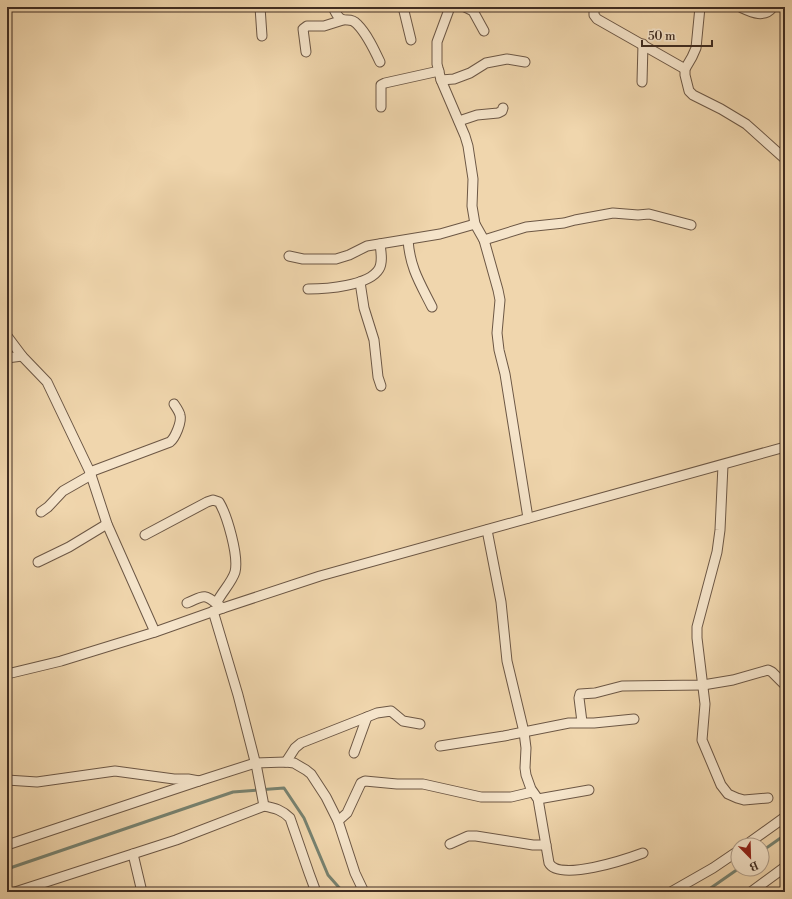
<svg xmlns="http://www.w3.org/2000/svg" width="792" height="899" viewBox="0 0 792 899" font-family="'Libre Bodoni',serif">
  <rect width="100%" height="100%" fill="#f0d6ad"/>
  <filter id="stains"><feTurbulence type="fractalNoise" baseFrequency=".005" numOctaves="4"/><feColorMatrix values="0 0 0 0 .2 0 0 0 0 .09 0 0 0 0 .02 0 0 0 .5 -.17"/></filter>
  <radialGradient id="worn" r=".72"><stop offset=".6" stop-color="#630" stop-opacity="0"/><stop offset="1" stop-color="#630" stop-opacity=".3"/></radialGradient>
  <g fill="none" stroke-linecap="round" stroke-linejoin="round">
    <g stroke="#778270" stroke-width="3">
      <polyline points="762,851 782,837 785,836"/>
      <polyline points="7,869 233,792 284,788 304,818 328,875 343,892"/>
      <polyline points="705,892 738,869"/>
    </g>
    <g stroke="#6c5745" stroke-width="11">
      <g id="minor">
        <polyline points="260,7 262,36"/>
        <path d="M333 7C342 29 348 14 357 24 367 34 374 49 380 62"/>
        <polyline points="403,7 411,40"/>
        <polyline points="450,7 437,42 437,64 441,80 465,136 468,146 473,179 472,206 475,224 484,240 498,290 500,300 497,333 499,350 505,374 528,518"/>
        <polyline points="465,7 473,11 484,31"/>
        <polyline points="594,7 594,15 597,19 685,69"/>
        <polyline points="700,7 696,48 692,57 685,69 685,75 689,91 693,95 721,109 746,124 785,159"/>
        <path d="M740 7C751 12 764 19 773 7"/>
        <polyline points="306,52 303,29 307,26 324,26 343,20"/>
        <polyline points="441,80 454,79 470,73 486,63 507,59 525,62"/>
        <polyline points="642,82 643,44"/>
        <polyline points="381,107 381,85 385,83 439,71"/>
        <polyline points="459,121 477,115 498,113 502,111 503,108"/>
        <path d="M408 240C410 268 420 283 432 307"/>
        <polyline points="484,240 526,227 564,223 575,220 613,213 638,215 649,214 691,225"/>
        <polyline points="289,256 303,259 336,259 349,255 367,246 440,234 475,224"/>
        <polyline points="360,282 364,308 374,340 378,377 381,386"/>
        <path d="M308 289C326 289 369 286 379 269 383 262 381 252 380 244"/>
        <polyline points="7,336 22,356 47,382 90,472 107,524 155,632"/>
        <polyline points="7,358 22,356"/>
        <polyline points="723,465 720,530 717,552 697,627 697,638 705,704 702,740 721,785 728,794 737,798 744,800 768,798"/>
        <path d="M90 472 170 442C175 438 182 422 180 415 179 411 176 407 174 404"/>
        <polyline points="41,512 48,507 63,491 91,475"/>
        <path d="M487 530 501 602 507 661 524 732 526 748 525 768 526 775 531 789 538 799 549 863C559 882 627 859 643 853"/>
        <path d="M145 535 207 502 213 500 219 502C227 515 239 556 235 572 232 582 222 592 217 602V604L223 608"/>
        <polyline points="38,562 69,547 107,524"/>
        <path d="M187 603C202 597 203 592 217 604"/>
        <polyline points="213,611 238,695 257,769 264,806"/>
        <polyline points="7,674 61,661 155,632 223,608 320,576 785,447"/>
        <polyline points="582,722 579,698 580,694 595,693 622,686 703,685 733,680 768,670 772,672 785,685"/>
        <polyline points="440,746 504,736 569,723 594,723 634,719"/>
        <polyline points="354,753 367,717"/>
        <polyline points="286,762 295,748 301,743 367,717 377,713 391,711 403,721 420,724"/>
        <polyline points="7,780 37,782 115,771 174,779 188,779 199,781 255,763 286,762 294,763 306,770 311,774 326,797 338,821 355,873 364,892"/>
        <polyline points="538,799 589,790"/>
        <polyline points="338,821 347,813 361,783 365,781 397,784 423,784 481,797 511,797 532,792"/>
        <polyline points="450,844 468,836 476,836 533,845 546,845"/>
        <polyline points="7,845 199,781"/>
        <polyline points="746,845 785,817"/>
        <polyline points="133,854 142,892"/>
        <path d="M15 892 176 840 264 806C275 808 282 810 290 818L309 873 316 892"/>
        <polyline points="671,892 713,868 738,851"/>
        <polyline points="751,892 785,867"/>
      </g>
    </g>
    <use href="#minor" stroke="#f5e4ca" stroke-width="9"/>
  </g>
  <rect width="792" height="899" fill="none" stroke="#f0d6ad" stroke-width="24"/>
  <rect x="8" y="8" width="776" height="883" fill="none" stroke="#402d22" stroke-width="2"/>
  <rect x="12" y="12" width="768" height="875" fill="none" stroke="#402d22"/>
  <g transform="translate(750 857) rotate(157)"><circle r="19" fill="#f5e4ca" stroke="#ad9b87"/>
  <path d="M0-3L7 15L0 10L-7 15Z" fill="#8f2418"/>
  <text y="-6" font-size="11" font-weight="bold" text-anchor="middle" fill="#402d22">B</text>
  </g>
  <path d="M642 40v6h70v-6" fill="none" stroke="#402d22" stroke-width="2"/>
  <text x="648" y="40" font-size="12" fill="#402d22" stroke="#f5e4ca" stroke-width="3" paint-order="stroke">50 m</text>
  <rect width="100%" height="100%" filter="url(#stains)"/>
  <rect width="100%" height="100%" fill="url(#worn)"/>
</svg>
